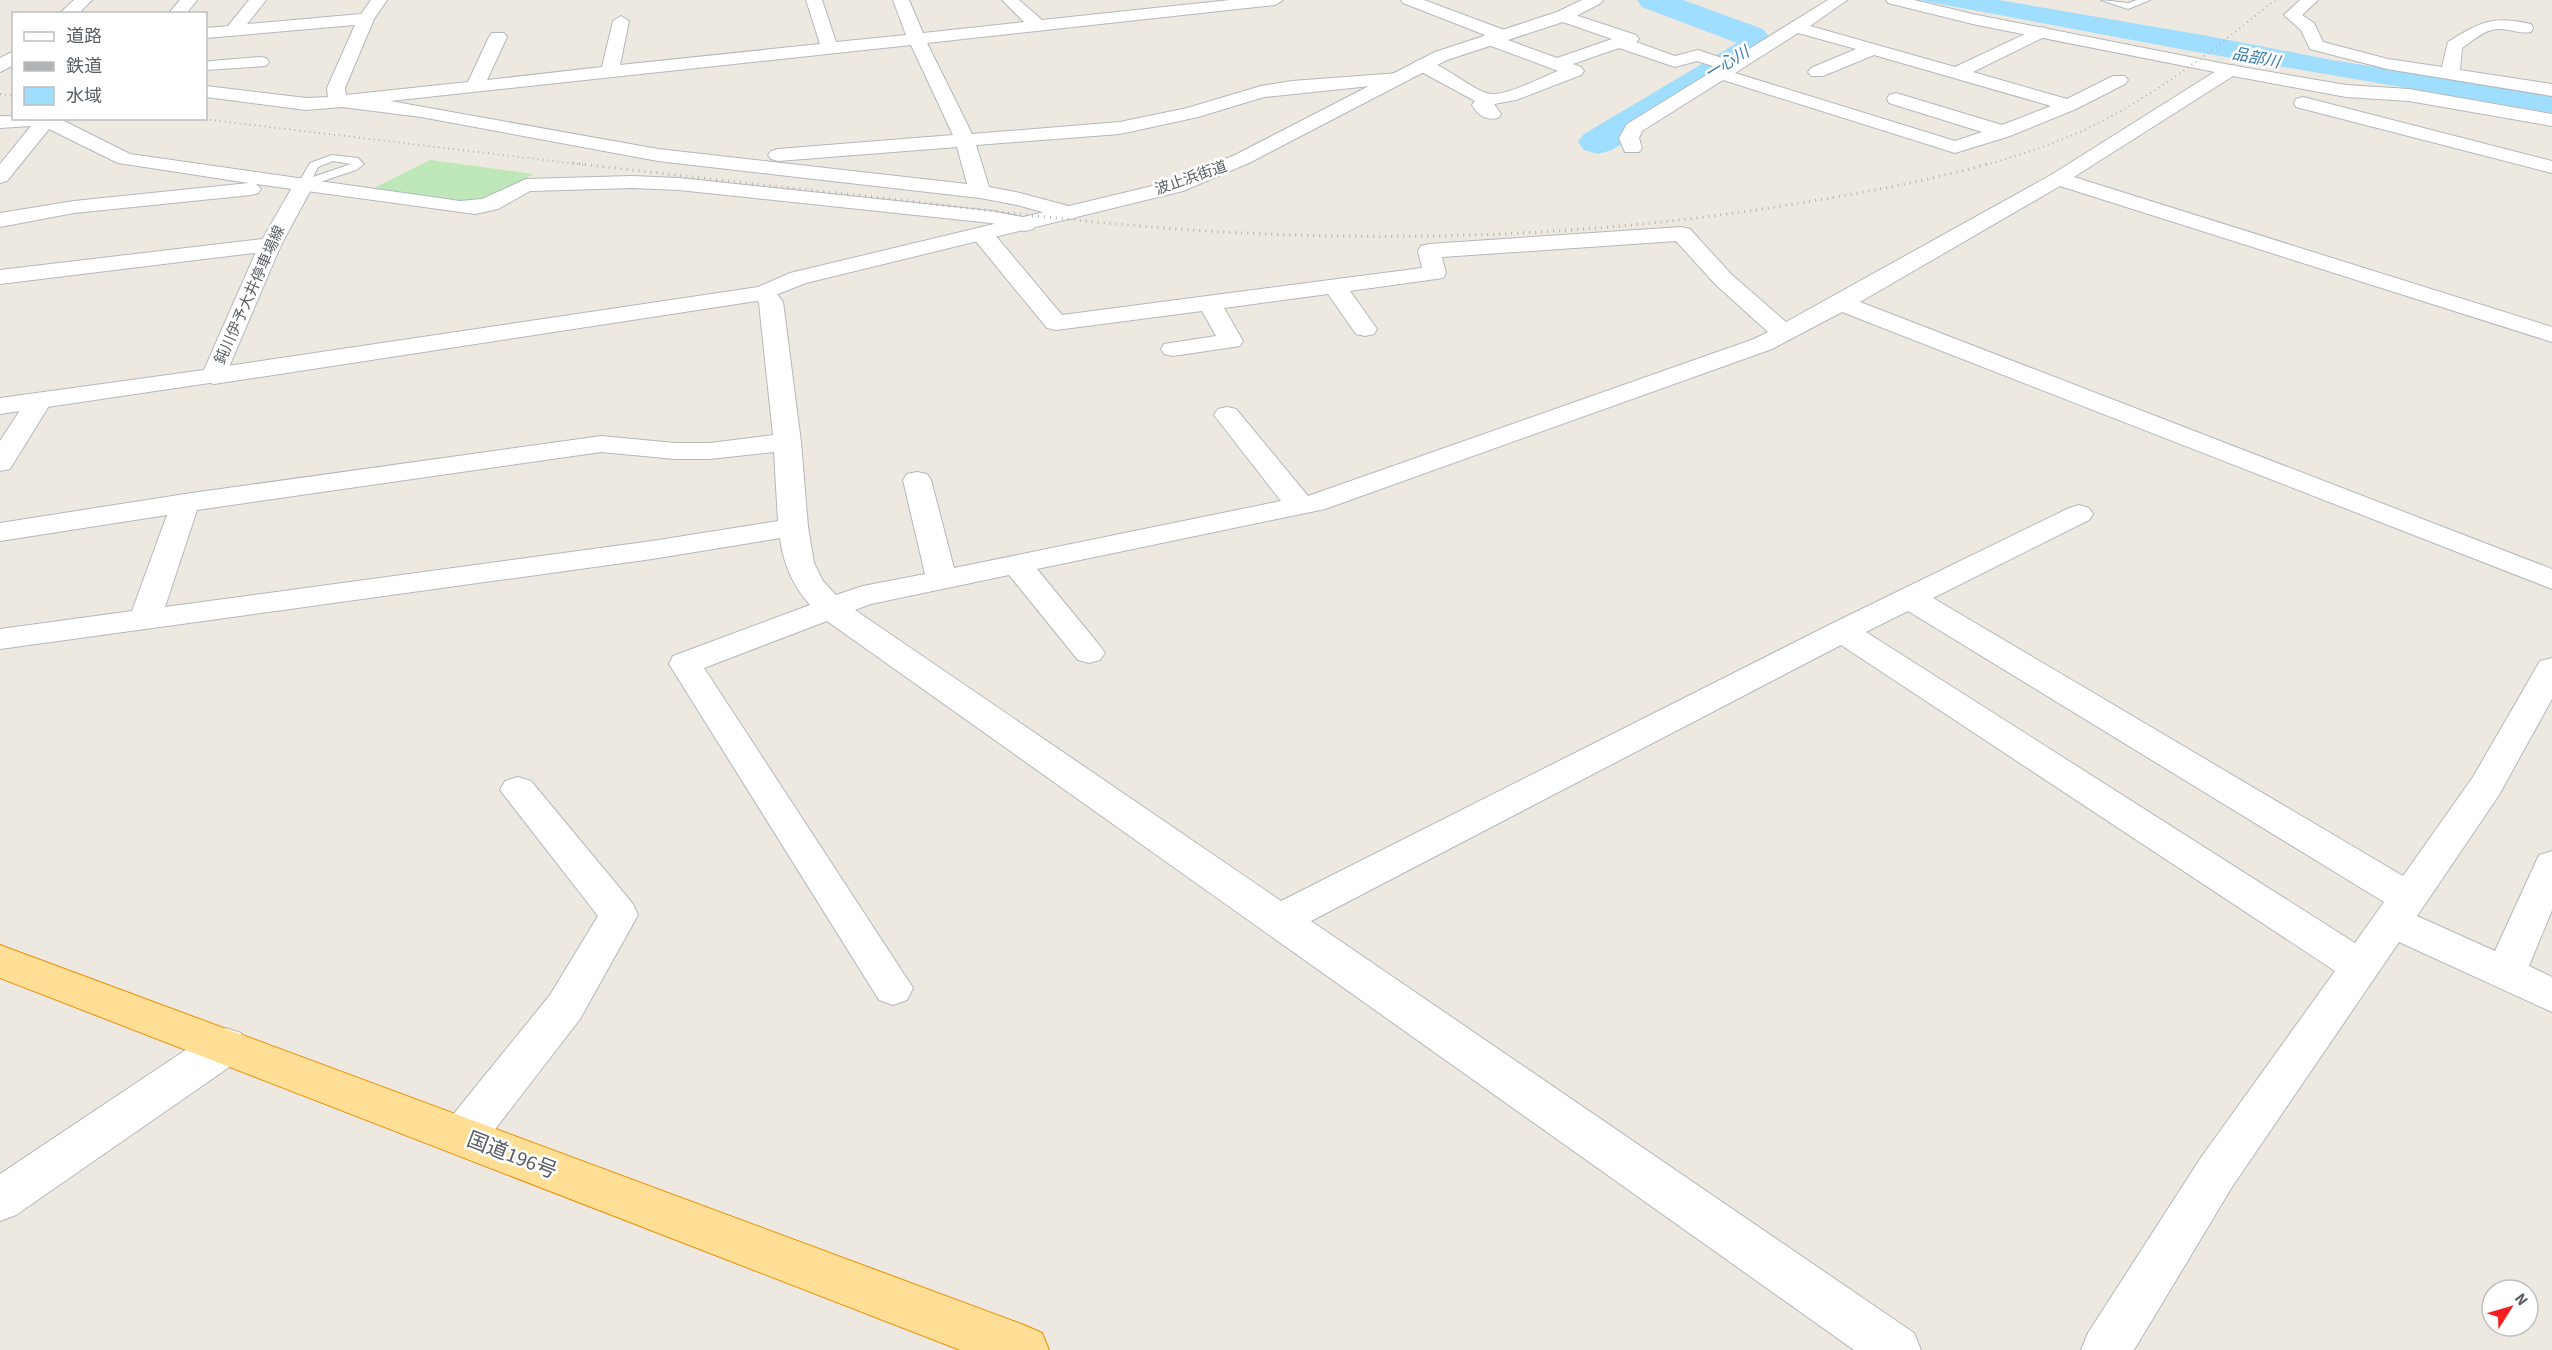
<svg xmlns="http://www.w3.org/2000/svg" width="2552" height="1350" viewBox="0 0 2552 1350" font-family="'Source Sans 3','Noto Sans JP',sans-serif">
  <rect width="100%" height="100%" fill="#eee9e0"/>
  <polygon fill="#bee8ba" points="430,160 533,174 491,200 480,204 372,189"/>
  <polygon fill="#9fdeff" points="1919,0 1999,0 2208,36 2332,60 2552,95 2552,113 2191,51"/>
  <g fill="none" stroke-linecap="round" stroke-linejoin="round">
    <polygon fill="#9fdeff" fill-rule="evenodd" points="1637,0 1683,0 1763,29 1775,45 1770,52 1612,150 1598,154 1584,150 1578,142 1584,134 1737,43 1642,7"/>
    <g stroke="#b3b8bc" stroke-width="2">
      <g id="service">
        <polygon points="2101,0 2128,3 2137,0 2150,0 2128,9"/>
        <path d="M332 155 358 158 364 164 356 170 308 186H300L298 184 310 163ZM333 161 351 164 313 177 318 167Z"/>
      </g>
    </g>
    <g stroke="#b3b8bc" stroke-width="2">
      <g id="minor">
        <polygon points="74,0 92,0 78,14 59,14"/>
        <polygon points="180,0 197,0 186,14 168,14"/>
        <path d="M249 0H266L247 24 361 14 371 0H387L374 19 345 88 346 95 468 82 489 37 492 33H504L507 37 487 80 602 67 613 21 621 16 629 21 620 65 820 44 806 0H822L836 42 906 35 893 0H909L923 33 1024 22 1002 0H1019L1042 20 1230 0H1283L1275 5 927 43 972 134 1120 122 1187 108 1261 86 1292 81 1399 73 1405 74 1408 78 1405 82 1399 83 1264 97 1198 117 1120 134 976 145 989 187 1020 193 1076 208 1079 213 1076 218 1068 219 1017 205 980 198 658 161 421 117 342 107 306 110 206 97V86L306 98 328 97 327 88 355 25 206 38V28L228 26ZM911 45 953 135 778 149 771 151 768 155 771 159 778 161 957 147 967 184 658 149 390 101Z"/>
        <path d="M1401 0H1424L1507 31 1510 35 1505 39 1557 58 1612 39 1557 20 1555 16 1563 11 1636 35 1639 39 1636 42 1675 56 1698 50 1722 58 1725 62 1723 65 1828 0H1847L1810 26 1955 67 2040 27 2046 28 2048 32 2046 36 1973 72 2067 99 2113 76H2125L2128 80 2125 84 2076 109 2010 136 1955 153 1723 80 1642 131 1639 138 1642 148 1639 152H1625L1619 138 1627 124 1721 66 1716 67 1697 61 1675 67 1619 48 1573 64 1581 67 1584 71 1581 75 1516 100 1494 104 1501 114 1498 118C1486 121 1478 115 1472 105L1475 101 1416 69 1413 65 1416 61C1438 56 1472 93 1492 94 1509 95 1542 77 1558 71L1483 43 1480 39 1485 35 1403 3ZM1798 33 1856 49 1811 68 1808 72 1811 76H1823L1874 55 2051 106 2002 125 1896 93 1889 95 1887 99 1889 103 1982 132 1955 141 1735 73Z"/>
        <path d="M2300 0H2318L2302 15 2314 23 2323 42 2388 59 2442 67 2448 42C2480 22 2492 15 2531 24L2533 28 2531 32C2518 35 2505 26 2492 30 2482 32 2471 42 2462 48L2460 70 2552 84V96L2387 69 2310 49 2301 30 2284 15Z"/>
        <polygon points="14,51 14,65 0,72 0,58"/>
        <polygon points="260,57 266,58 269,62 266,66 206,70 206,62 211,61"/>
        <path d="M2230 65 2346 85 2409 89 2552 114V126L2409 101 2346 97 2233 76 2074 177 2552 327V342L2060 186 1860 302 2552 569V589L1842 312 1772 349 1325 509 1037 569 1100 646 1105 653 1100 660 1089 663 1078 660 1009 575 871 604 855 610 1281 901 1831 624 2069 508 2079 505 2089 508 2093 514 2089 520 1933 598 2403 876 2473 777 2540 661 2552 658V699L2499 795 2417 916 2495 951 2539 855 2552 851V910L2529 966 2552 977V1012L2399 942 2232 1187 2134 1350H2081L2088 1333 2200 1159 2335 971 1841 645 1311 921 1914 1333 1921 1350H1854L827 621 704 668 913 988 907 1000 893 1005 879 1000 669 664 673 656 810 605C792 584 784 565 780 538L652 559 0 649V629L132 611 167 515 0 541V523L185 494 601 436 675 443H710L773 435 759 303 751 293 755 288C769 284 775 291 783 302L801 442 808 527 814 563 823 581 836 595 863 586 925 574 903 480 907 474 917 472 927 474 931 480 954 568 1281 501 1214 415 1218 409 1227 407 1236 409 1308 496 1754 339 1768 332 1715 284 1676 241 1442 257 1446 273 1443 278 1350 291 1377 329 1374 334 1365 336 1356 334 1328 294 1224 308 1243 341 1240 346 1173 356 1164 354 1161 349 1164 344 1216 336 1202 311 1056 330 1047 328 974 239 971 234 974 229 982 227 990 229 1062 315 1422 268 1418 251 1421 246 1429 244 1682 227 1690 229 1731 274 1786 322 2051 175 2224 66ZM601 452 675 459H710L774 452 778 521 652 541 165 607 197 510ZM1908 611 2384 902 2355 943 1866 632Z"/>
        <polygon points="2303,97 2552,161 2552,173 2296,107 2294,103 2296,99"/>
        <polygon points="0,116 58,118 130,154 460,201 482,199 526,179 632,176 679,178 991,211 1033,219 1036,224 1033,229 1025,231 991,223 679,190 632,188 530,191 498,209 475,214 256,184 261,189 258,193 251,195 74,213 0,227 0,213 74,201 249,183 118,163 49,129 7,181 0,183 0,164 31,126 0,128"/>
        <polygon points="270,238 278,240 281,245 278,250 0,284 0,270"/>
        <polygon points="39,393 48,395 52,401 10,469 0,471 0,441 30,395"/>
        <polygon points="518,777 531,781 633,904 638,915 580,1019 479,1150 463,1156 447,1150 441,1136 447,1122 550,995 598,916 500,790 505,781"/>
        <polygon points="226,1028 241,1033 247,1046 241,1059 16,1215 0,1221 0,1174 211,1033"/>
      </g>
    </g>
    <g stroke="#b3b8bc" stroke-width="2">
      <g id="tertiary">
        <polygon points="1582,0 1603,0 1601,3 1569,20 1447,60 1249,163 1183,191 806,283 763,300 214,384 205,381 201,376 205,371 214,368 758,287 790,273 1169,182 1235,155 1435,52 1557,12"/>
        <polygon points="1886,0 1914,0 1977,15 2230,65 2236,66 2239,70 2236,74 2230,75 1977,25 1888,3"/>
      </g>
    </g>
    <g stroke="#b4b9bf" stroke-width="2">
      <polygon id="secondary" points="304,178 311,180 314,184 281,245 223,381 0,414 0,398 204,370 259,245 294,184 297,180"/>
    </g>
    <g stroke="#ee8e00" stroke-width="2">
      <polygon id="trunk" points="0,945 1024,1325 1042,1333 1049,1350 960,1350 0,978"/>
    </g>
    <use href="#service" fill="#fff" fill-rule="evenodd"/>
    <use href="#minor" fill="#fff" fill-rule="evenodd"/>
    <use href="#tertiary" fill="#fff" fill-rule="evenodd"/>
    <use href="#secondary" fill="#fff" fill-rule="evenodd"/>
    <use href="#trunk" fill="#ffde95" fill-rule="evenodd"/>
    <g stroke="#b2b3b4" stroke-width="2" stroke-dasharray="1 4" stroke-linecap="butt">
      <polyline points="0,94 14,96"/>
      <polyline points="195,118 586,165"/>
      <path d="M1986 165C2016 156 2045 147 2073 135 2148 102 2212 51 2275 0"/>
    </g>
    <path stroke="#b2b3b4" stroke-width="3" stroke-dasharray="1 5" stroke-linecap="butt" d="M573 163C682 176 791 188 901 200 1022 215 1143 229 1265 234 1440 241 1615 233 1788 205 1856 194 1925 182 1991 163"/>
  </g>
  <g text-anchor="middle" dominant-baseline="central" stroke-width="5" stroke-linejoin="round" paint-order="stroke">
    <g font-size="15" fill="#595e63" stroke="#fff">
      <text transform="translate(1191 178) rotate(-19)">波止浜街道</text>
      <text transform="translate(250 295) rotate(-66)">鈍川伊予大井停車場線</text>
    </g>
    <g font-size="16" font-style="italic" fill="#337aaf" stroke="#fff">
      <text transform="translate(2256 58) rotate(11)">品部川</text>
      <text transform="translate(1727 63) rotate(-31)">一心川</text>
    </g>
    <g font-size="21" fill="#595e63" stroke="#fff">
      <text transform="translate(512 1155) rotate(21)">国道196号</text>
    </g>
  </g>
  <rect x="12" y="12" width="195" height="108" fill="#ffffff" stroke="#bdbfc1" stroke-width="1.5"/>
  <rect x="24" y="32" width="30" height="9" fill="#ffffff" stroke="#bdbfc1" stroke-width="1.5"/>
  <text x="66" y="42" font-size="18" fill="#595e63">道路</text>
  <rect x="24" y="62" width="30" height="9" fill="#b2b3b4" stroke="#bdbfc1" stroke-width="1.5"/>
  <text x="66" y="72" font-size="18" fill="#595e63">鉄道</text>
  <rect x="24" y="87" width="30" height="18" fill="#9fdeff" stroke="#bdbfc1" stroke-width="1.5"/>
  <text x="66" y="102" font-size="18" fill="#595e63">水域</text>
  <g transform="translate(2510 1308) rotate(53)"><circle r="28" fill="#ffffff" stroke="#bdbfc1" stroke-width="1.5"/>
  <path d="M0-4.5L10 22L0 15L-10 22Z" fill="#f61e21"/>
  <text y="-9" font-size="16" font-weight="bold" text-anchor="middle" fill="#595e63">N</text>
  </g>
</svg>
